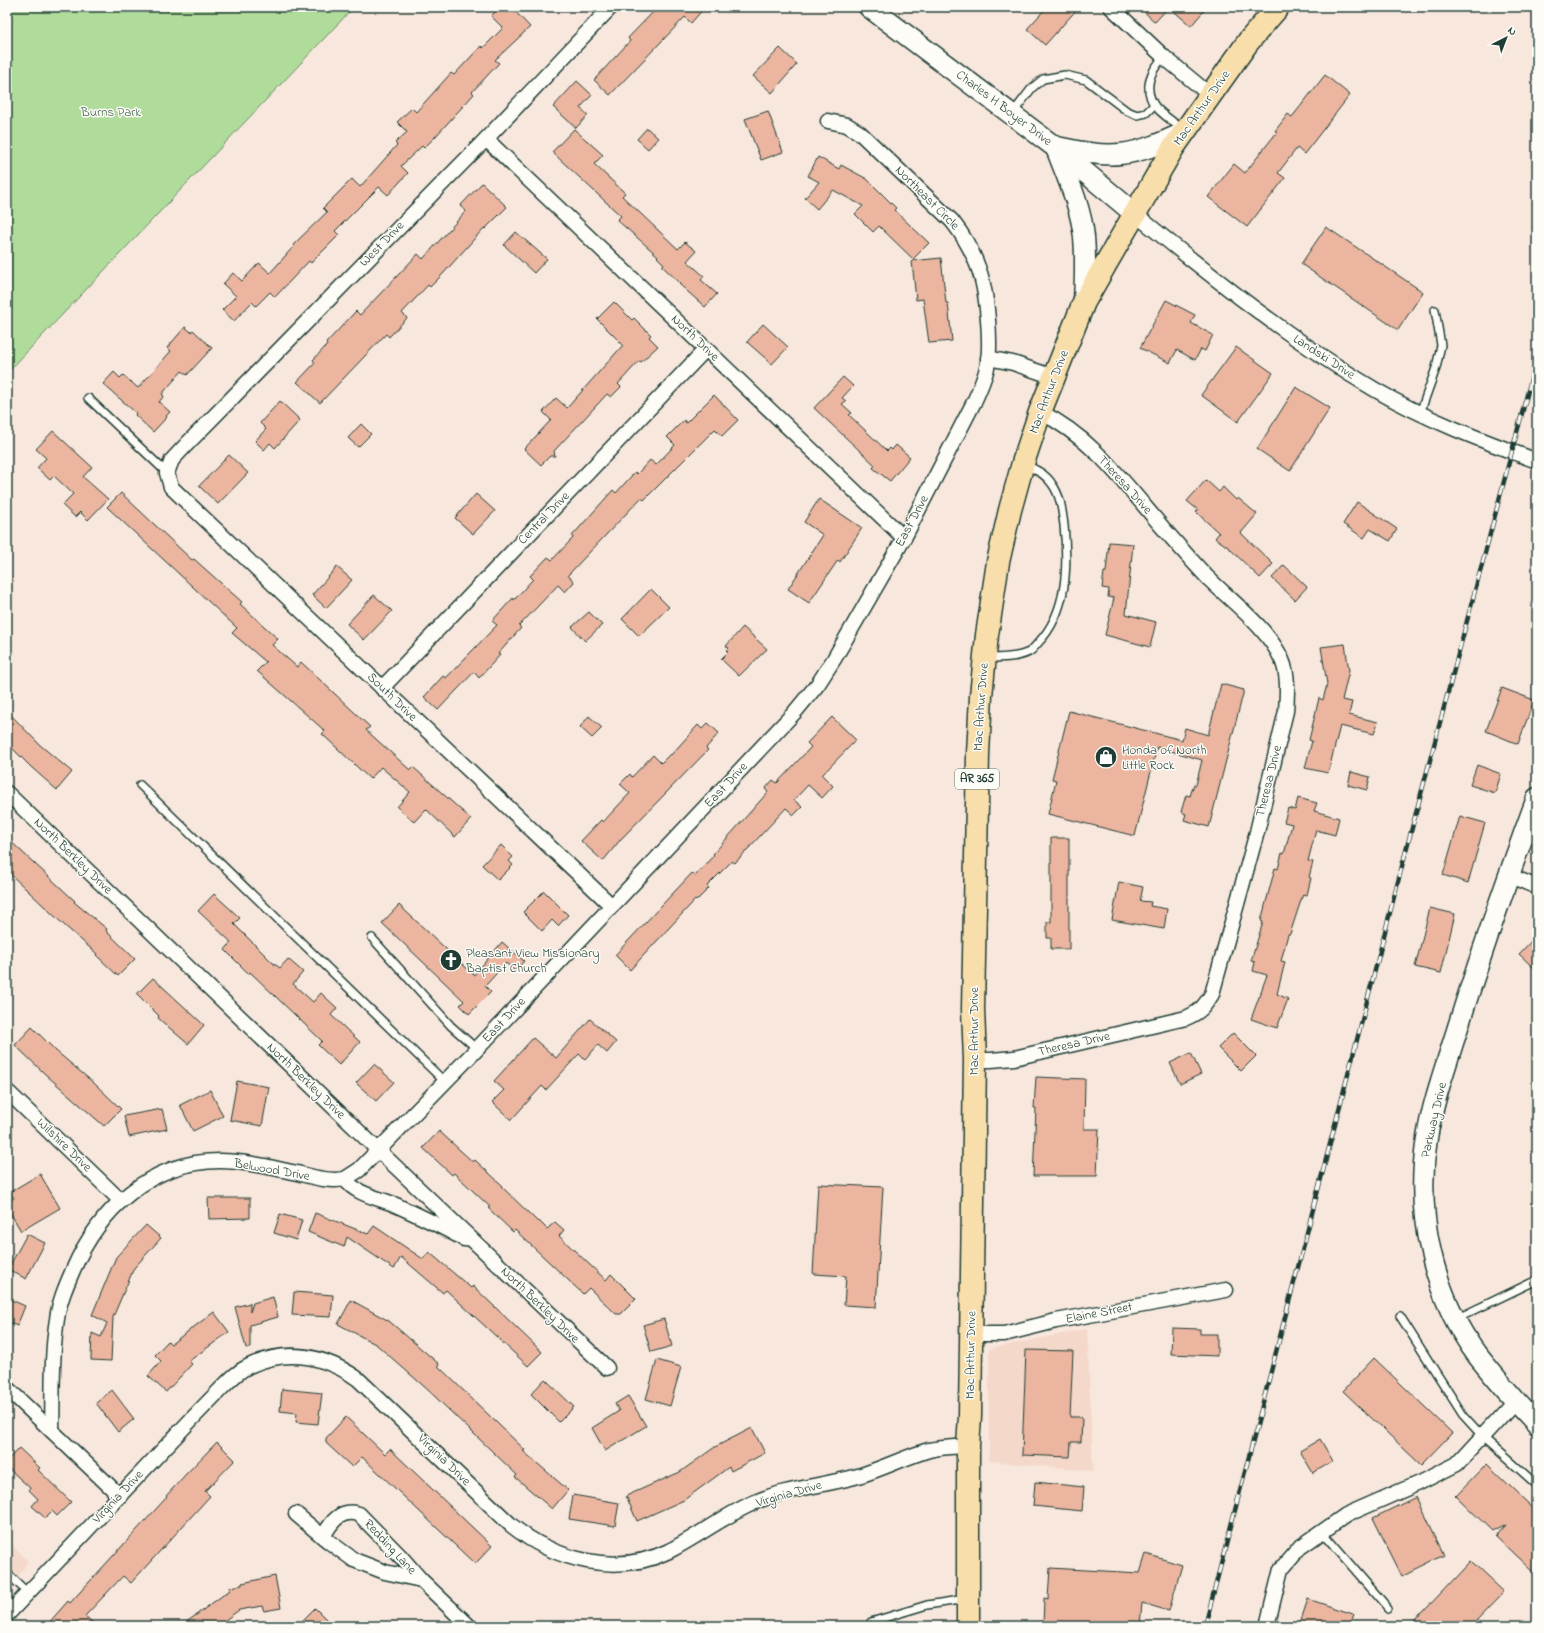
<svg xmlns="http://www.w3.org/2000/svg" width="1544" height="1633" viewBox="0 0 1544 1633" font-family="'Indie Flower',sans-serif">
  <rect width="100%" height="100%" fill="#f8e7dd"/>
  <filter id="ink" filterUnits="userSpaceOnUse"><feTurbulence type="fractalNoise" baseFrequency=".025" numOctaves="2"/><feDisplacementMap in="SourceGraphic" scale="8" xChannelSelector="R" yChannelSelector="G"/><feConvolveMatrix kernelMatrix="1 2 1 2 8 2 1 2 1" color-interpolation-filters="sRGB"/></filter>
  <g filter="url(#ink)">
    <g fill="#f4d8ca">
      <polygon points="1087,1329 1093,1471 989,1461 989,1349"/>
      <polygon points="7,1540 28,1561 7,1594"/>
    </g>
    <polygon fill="#b0dc9b" stroke="#688c68" points="7,7 354,7 7,373"/>
    <g fill="#ebb59f" stroke="#1f3d34">
      <polygon points="500,7 511,7 530,27 495,60 499,63 472,92 474,94 435,137 424,148 422,146 401,166 408,173 388,195 379,187 335,231 339,235 311,263 309,261 275,297 270,292 256,306 252,302 234,321 222,310 236,296 223,284 233,273 242,281 259,263 270,273 294,246 293,245 327,212 323,208 352,179 360,187 397,145 395,143 407,132 397,122 412,108 416,112 451,73 454,75 481,46 483,48 503,28 491,16"/>
      <polygon points="658,7 705,7 691,23 685,17 610,95 594,80 630,41 628,38"/>
      <polygon points="1047,7 1079,7 1045,45 1027,29"/>
      <polygon points="1139,7 1207,7 1191,26 1169,7 1155,22"/>
      <polygon points="780,48 797,64 772,93 753,76"/>
      <polygon points="1325,75 1350,95 1304,154 1297,148 1278,173 1285,178 1247,227 1208,197 1234,164 1245,173 1277,132 1275,131 1288,114 1292,117"/>
      <polygon points="577,81 592,95 580,108 588,115 576,128 553,107"/>
      <polygon points="768,111 783,152 761,160 745,119"/>
      <polygon points="647,128 658,138 648,149 637,139"/>
      <polygon points="574,129 603,155 594,164 625,193 622,196 678,249 685,242 696,251 687,261 704,276 701,280 717,294 705,307 679,284 680,283 662,266 664,264 657,257 658,256 617,220 621,216 552,152"/>
      <polygon points="818,157 839,169 841,165 867,179 896,208 894,210 929,243 913,259 879,226 873,232 855,214 863,206 833,190 817,209 805,198 819,182 808,176"/>
      <polygon points="482,183 507,207 485,229 484,228 442,275 430,287 428,285 402,313 407,318 389,337 386,334 320,403 297,382 315,363 313,360 327,345 326,343 356,311 360,315 418,254 423,259 466,211 460,206"/>
      <polygon points="1326,227 1423,292 1398,330 1301,264"/>
      <polygon points="516,232 547,259 534,273 504,245"/>
      <polygon points="941,258 946,303 948,303 952,341 929,343 923,299 916,300 912,261"/>
      <polygon points="1166,300 1195,315 1191,323 1213,335 1205,351 1201,349 1195,360 1177,350 1170,363 1140,348"/>
      <polygon points="614,302 632,320 634,318 651,335 649,337 658,346 641,362 639,361 618,384 621,387 611,397 607,394 583,420 554,451 555,456 550,456 541,465 524,449 551,420 543,412 556,398 567,408 623,345 597,319"/>
      <polygon points="763,324 788,347 772,364 747,342"/>
      <polygon points="185,327 191,332 193,330 212,348 187,375 182,371 162,394 164,396 159,402 170,412 166,416 167,417 153,432 135,415 136,413 103,384 114,372 120,378 123,375 138,388 171,351 167,348"/>
      <polygon points="1236,347 1273,373 1238,422 1201,395"/>
      <polygon points="843,377 853,386 842,398 846,401 842,404 852,413 849,415 887,451 890,448 892,450 896,445 910,457 890,481 873,468 875,465 814,408"/>
      <polygon points="1296,387 1330,408 1290,471 1257,449"/>
      <polygon points="714,395 738,420 722,436 715,429 644,500 641,498 568,575 574,582 565,592 558,585 519,626 521,628 498,654 500,655 479,678 474,672 438,710 424,697 443,676 446,678 497,625 492,621 513,598 514,600 533,579 530,576 548,557 552,560 573,538 572,536 613,490 616,493 635,472 637,474 650,460 656,465 675,445 667,437 684,420 686,423"/>
      <polygon points="280,401 300,420 275,448 270,443 264,450 255,441 266,429 260,423"/>
      <polygon points="361,424 371,434 358,447 348,438"/>
      <polygon points="53,431 92,467 83,477 108,499 88,520 80,512 75,517 62,505 73,494 54,476 50,480 37,468 46,458 36,449"/>
      <polygon points="229,455 248,473 218,504 199,486"/>
      <polygon points="1206,480 1219,492 1223,487 1236,500 1238,498 1257,514 1241,533 1273,564 1260,578 1228,547 1215,538 1219,533 1196,512 1198,510 1187,501"/>
      <polygon points="121,493 192,560 194,559 242,602 240,604 278,639 272,645 297,667 301,662 370,727 366,730 410,770 413,767 471,819 455,837 426,809 414,822 397,807 410,792 381,767 370,779 322,734 325,731 257,671 266,662 232,633 237,628 107,507"/>
      <polygon points="476,494 495,511 473,534 455,518"/>
      <polygon points="819,499 862,528 840,562 838,560 809,603 788,589 823,535 804,522"/>
      <polygon points="1357,502 1397,529 1390,541 1370,529 1364,538 1343,524"/>
      <polygon points="1109,542 1133,544 1126,614 1156,622 1150,647 1105,635 1114,598 1108,597 1109,589 1102,588 1104,572 1106,572"/>
      <polygon points="1284,565 1307,587 1295,600 1272,578"/>
      <polygon points="337,567 352,580 326,608 312,595"/>
      <polygon points="651,589 669,607 639,636 622,619"/>
      <polygon points="374,595 392,611 364,640 347,624"/>
      <polygon points="589,612 602,625 585,641 572,627"/>
      <polygon points="743,627 767,649 739,676 721,659 728,652 726,651 729,648 726,646"/>
      <polygon points="1345,644 1349,671 1342,700 1352,702 1349,715 1378,722 1374,734 1340,726 1328,773 1305,768 1312,741 1309,740 1319,698 1323,700 1327,684 1321,647"/>
      <polygon points="1221,684 1244,690 1209,827 1184,820 1186,814 1181,812 1186,795 1190,796 1194,784 1196,785 1202,760 1157,747 1135,836 1048,814 1056,780 1052,779 1069,711 1182,740 1185,728 1208,735"/>
      <polygon points="1502,688 1534,700 1518,744 1486,731"/>
      <polygon points="7,711 40,745 72,772 57,790 31,767 7,743"/>
      <polygon points="589,716 602,728 592,738 580,727"/>
      <polygon points="832,717 856,740 822,775 833,786 822,798 808,785 794,800 802,807 794,815 786,808 735,863 732,861 707,886 709,888 696,901 695,900 630,970 615,955 692,873 696,875 714,855 713,854 768,792 765,789 773,780 777,783 811,747 807,743"/>
      <polygon points="708,723 719,733 706,748 708,750 621,839 603,861 581,841 601,820 603,822 630,793 620,784 630,774 632,777 653,755 661,763 670,754 671,755 698,725 702,729"/>
      <polygon points="1477,765 1501,774 1495,793 1470,785"/>
      <polygon points="1351,772 1370,777 1367,790 1348,785"/>
      <polygon points="1298,798 1317,803 1314,811 1339,818 1335,835 1316,830 1308,861 1313,862 1309,877 1311,878 1307,895 1303,894 1290,934 1288,934 1281,961 1285,962 1277,994 1288,999 1277,1028 1251,1019 1267,975 1253,971 1255,962 1251,961 1263,922 1261,921 1275,868 1278,869 1282,853 1284,854 1292,824 1284,822 1288,808 1295,810"/>
      <polygon points="1460,816 1485,823 1468,883 1443,875"/>
      <polygon points="7,838 75,901 74,902 107,929 106,931 135,959 118,976 96,955 97,954 64,925 7,871"/>
      <polygon points="1051,838 1069,838 1069,949 1051,949 1051,938 1047,938 1047,922 1051,922"/>
      <polygon points="501,845 513,857 509,861 513,865 498,880 482,865"/>
      <polygon points="1119,882 1143,887 1140,901 1151,902 1150,906 1167,909 1164,929 1112,920"/>
      <polygon points="544,891 568,915 558,926 552,920 542,931 523,912"/>
      <polygon points="214,894 240,918 234,924 273,963 280,968 288,959 303,972 293,984 313,1002 321,993 337,1008 331,1015 360,1042 339,1065 318,1045 322,1041 250,972 249,974 225,950 231,942 198,911"/>
      <polygon points="399,905 474,975 502,942 524,961 515,971 506,963 485,986 491,992 469,1014 460,1005 464,1001 382,923"/>
      <polygon points="1430,908 1455,914 1441,973 1415,967"/>
      <polygon points="1537,935 1537,971 1519,954"/>
      <polygon points="153,978 204,1025 188,1044 158,1018 159,1016 137,994"/>
      <polygon points="590,1019 616,1042 607,1053 598,1045 585,1060 579,1054 546,1090 542,1086 511,1120 492,1102 504,1090 494,1081 533,1038 556,1058"/>
      <polygon points="32,1027 56,1051 95,1084 121,1109 104,1126 45,1074 15,1045"/>
      <polygon points="1233,1033 1256,1056 1241,1071 1218,1048"/>
      <polygon points="1191,1053 1201,1074 1180,1084 1170,1063"/>
      <polygon points="374,1064 394,1082 376,1101 356,1083"/>
      <polygon points="1036,1077 1085,1079 1084,1129 1099,1129 1097,1176 1033,1176 1036,1108 1034,1108"/>
      <polygon points="237,1081 269,1087 262,1126 230,1120"/>
      <polygon points="210,1090 223,1116 193,1131 180,1105"/>
      <polygon points="162,1109 167,1129 129,1137 124,1116"/>
      <polygon points="439,1131 473,1162 475,1160 502,1185 501,1186 538,1222 539,1221 547,1229 555,1222 564,1230 559,1236 606,1280 611,1274 636,1299 621,1314 616,1314 589,1288 583,1294 515,1230 513,1232 488,1208 490,1207 454,1173 452,1175 423,1148"/>
      <polygon points="40,1174 60,1208 21,1231 7,1207 7,1202 14,1198 10,1192"/>
      <polygon points="818,1184 883,1187 876,1307 844,1305 846,1276 813,1274"/>
      <polygon points="208,1198 250,1198 250,1218 209,1219"/>
      <polygon points="315,1213 368,1234 374,1226 423,1259 429,1252 471,1288 473,1286 542,1352 528,1366 446,1290 443,1293 401,1257 394,1269 347,1237 344,1247 308,1232"/>
      <polygon points="280,1214 302,1220 296,1240 274,1233"/>
      <polygon points="146,1225 161,1238 134,1268 113,1317 111,1361 91,1360 92,1333 101,1337 107,1323 92,1315 116,1257"/>
      <polygon points="27,1234 45,1243 26,1279 8,1269"/>
      <polygon points="294,1292 333,1295 331,1317 292,1315"/>
      <polygon points="273,1297 278,1317 250,1325 250,1348 246,1348 235,1307 250,1303 250,1312 253,1303"/>
      <polygon points="7,1298 25,1306 17,1326 7,1321"/>
      <polygon points="351,1300 389,1321 439,1364 438,1366 525,1450 523,1451 568,1490 552,1509 515,1477 517,1475 428,1390 377,1345 338,1324"/>
      <polygon points="214,1312 229,1332 189,1361 192,1364 166,1392 148,1376 161,1361 155,1355 168,1341 171,1344"/>
      <polygon points="664,1319 672,1346 651,1352 643,1325"/>
      <polygon points="1172,1328 1200,1329 1200,1334 1217,1334 1217,1356 1171,1354"/>
      <polygon points="1026,1350 1073,1351 1070,1417 1082,1417 1081,1442 1071,1442 1070,1457 1022,1455"/>
      <polygon points="1374,1358 1452,1433 1421,1465 1343,1391"/>
      <polygon points="657,1360 681,1367 670,1406 646,1399"/>
      <polygon points="545,1379 574,1407 559,1422 531,1394"/>
      <polygon points="282,1389 322,1393 318,1424 296,1422 297,1413 280,1411"/>
      <polygon points="112,1390 134,1419 118,1432 96,1403"/>
      <polygon points="628,1396 646,1426 605,1451 592,1428 619,1411 615,1404"/>
      <polygon points="346,1417 385,1454 390,1449 492,1546 475,1564 362,1457 352,1467 326,1443 326,1438"/>
      <polygon points="752,1428 765,1453 731,1471 729,1467 684,1500 637,1521 626,1496 680,1472 715,1447"/>
      <polygon points="1320,1439 1333,1461 1313,1473 1300,1451"/>
      <polygon points="217,1442 235,1460 205,1491 210,1496 131,1583 123,1576 85,1616 97,1626 46,1626 68,1601 70,1603 167,1497 166,1496 186,1474"/>
      <polygon points="19,1448 40,1468 38,1470 71,1502 57,1516 52,1511 45,1518 32,1506 38,1499 29,1490 30,1488 7,1467 7,1461"/>
      <polygon points="1487,1464 1537,1512 1537,1575 1495,1535 1505,1524 1492,1531 1456,1496"/>
      <polygon points="1035,1482 1084,1487 1082,1511 1033,1506"/>
      <polygon points="573,1495 619,1503 615,1526 569,1519"/>
      <polygon points="1416,1497 1444,1555 1402,1576 1373,1518"/>
      <polygon points="1146,1554 1182,1565 1169,1611 1142,1603 1140,1626 1043,1626 1044,1598 1048,1599 1050,1568 1140,1573"/>
      <polygon points="1471,1561 1504,1592 1471,1626 1410,1626"/>
      <polygon points="275,1576 281,1608 264,1611 262,1606 239,1610 217,1626 181,1626 230,1590 230,1587 242,1585 242,1583"/>
      <polygon points="1308,1599 1353,1614 1349,1626 1299,1626"/>
      <polygon points="315,1608 333,1626 297,1626"/>
    </g>
    <g fill="none" stroke-linecap="round" stroke-linejoin="round">
      <g stroke="#1f3d34" stroke-width="10">
        <g id="lane">
          <path d="M1164 57C1151 70 1143 87 1154 105 1160 113 1175 123 1183 130"/>
          <polyline points="1012,114 1032,88 1043,79 1065,75 1086,80 1127,111 1137,115 1146,113 1154,105"/>
          <polyline points="88,398 167,473"/>
          <polyline points="1420,413 1436,368 1441,345 1435,310"/>
          <path d="M987 658C999 658 1018 658 1029 652 1033 650 1035 646 1038 643 1068 612 1068 565 1064 525 1062 511 1061 496 1052 484 1046 474 1035 469 1025 465"/>
          <polyline points="140,785 445,1082"/>
          <polyline points="372,938 451,1026 477,1049"/>
          <polyline points="1400,1316 1463,1415 1483,1437 1537,1485"/>
          <polyline points="1456,1319 1537,1280"/>
          <polyline points="1322,1532 1388,1608"/>
          <polyline points="7,1573 28,1593"/>
          <polyline points="871,1622 927,1605 966,1599"/>
        </g>
      </g>
      <g stroke="#1f3d34" stroke-width="17">
        <g id="street">
          <polyline points="611,7 486,139 186,445 172,460 167,473 171,487 612,906"/>
          <polyline points="1111,7 1164,57 1210,95"/>
          <polyline points="486,139 904,538"/>
          <path d="M1135 214C1211 276 1289 339 1374 389 1425 419 1481 440 1537 461"/>
          <polyline points="988,358 1013,363 1054,377"/>
          <polyline points="382,688 706,349"/>
          <polyline points="7,793 378,1150 607,1368"/>
          <polyline points="1508,875 1537,887"/>
          <path d="M975 1060H991L1014 1058 1186 1018C1200 1012 1204 1007 1212 994L1257 832 1286 711C1287 694 1289 676 1282 660 1268 628 1232 602 1207 577 1192 561 1177 544 1163 528 1126 485 1092 437 1040 412"/>
          <polyline points="7,1091 120,1200"/>
          <path d="M345 1179 359 1170 477 1049 794 713 818 684 834 659 904 538 974 402C979 391 984 380 987 368 992 343 987 290 978 267 972 250 963 235 952 221L860 133 847 125 828 121"/>
          <polyline points="971,1334 1004,1334 1056,1321 1226,1290"/>
          <polyline points="7,1388 120,1496"/>
          <path d="M52 1431C53 1394 51 1356 57 1319 59 1302 66 1286 73 1270 99 1210 150 1161 220 1161 246 1161 272 1168 297 1173 313 1177 329 1182 345 1179 357 1196 382 1198 400 1207 422 1217 443 1227 464 1239"/>
          <polyline points="296,1514 328,1541 354,1560 385,1572 421,1580 469,1626"/>
          <path d="M323 1537C331 1522 341 1508 359 1514L402 1558 421 1580"/>
          <path d="M7 1615C62 1556 118 1498 173 1439 188 1423 202 1408 217 1393 227 1383 236 1372 249 1366 288 1348 324 1355 358 1379L511 1525C554 1560 616 1577 669 1551 698 1536 724 1516 753 1503 786 1488 823 1486 858 1476 882 1469 905 1457 929 1450 942 1447 955 1447 968 1446"/>
          <polyline points="1267,1626 1281,1569 1299,1548 1346,1515 1419,1483 1457,1464 1515,1401"/>
        </g>
      </g>
      <g stroke="#1f3d34" stroke-width="23">
        <g id="secondary">
          <polyline points="869,7 1055,147 1135,214"/>
          <path d="M1057 147C1077 151 1099 156 1120 154 1142 152 1164 142 1185 132"/>
          <path d="M1056 148C1067 177 1081 207 1084 237 1086 259 1085 281 1084 302"/>
          <path d="M1537 798C1509 874 1482 950 1458 1027 1447 1063 1433 1100 1427 1138 1415 1213 1432 1293 1477 1355 1496 1379 1516 1402 1537 1424"/>
        </g>
      </g>
      <g stroke="#1f3d34" stroke-width="25">
        <polyline id="primary" points="968,1626 968,1446 970,1416 975,1060 973,1009 978,754 981,696 987,635 998,562 1010,510 1023,463 1040,412 1084,302 1108,260 1173,148 1248,42 1278,7"/>
      </g>
      <use href="#lane" stroke="#fdfcf7" stroke-width="7"/>
      <use href="#street" stroke="#fdfcf7" stroke-width="14"/>
      <use href="#secondary" stroke="#fdfcf7" stroke-width="20"/>
      <use href="#primary" stroke="#f8deab" stroke-width="22"/>
      <g stroke="#1f3d34" stroke-width="4.5">
        <polyline id="rail" points="1205,1626 1408,843 1537,357"/>
      </g>
      <use href="#rail" stroke="#fdfcf7" stroke-width="3" stroke-dasharray="9" stroke-linecap="butt"/>
    </g>
  </g>
  <defs>
    <g id="shop-disc" transform="scale(1.15)"><circle r="9.5" fill="#1f3d34" stroke="#fdfcf7"/><path d="M-5-2.5h2.3a2.7 3.5 0 0 1 5.4 0H5L5.5 6h-11ZM-1.5-2.5h3a1.5 2.3 0 0 0-3 0Z" fill="#fff"/></g>
    <g id="church-disc" transform="scale(1.15)"><circle r="9.5" fill="#1f3d34" stroke="#fdfcf7"/><path d="M-1.2-6h2.4v3.5h3.3v2.4h-3.3V6h-2.4V-.1h-3.3v-2.4h3.3Z" fill="#fff"/></g>
  </defs>
  <g fill-rule="evenodd">
    <use href="#shop-disc" x="1106" y="757"/>
    <use href="#church-disc" x="451" y="960"/>
  </g>
  <g text-anchor="middle" dominant-baseline="central" stroke-width="3" stroke-linejoin="round" paint-order="stroke">
    <rect fill="#fdfcf7" stroke="#62766e" stroke-width="1" x="955" y="769" width="44" height="20" rx="3"/>
    <g font-size="12" font-weight="bold" fill="#1f3d34">
      <text x="977" y="779">AR 365</text>
    </g>
    <g font-size="13" fill="#1f3d34" stroke="#fdfcf7">
      <text transform="translate(1004 108) rotate(37)">Charles H Boyer Drive</text>
      <text transform="translate(1202 108) rotate(-55)">Mac Arthur Drive</text>
      <text transform="translate(927 198) rotate(45)">Northeast Circle</text>
      <text transform="translate(382 244) rotate(-46)">West Drive</text>
      <text transform="translate(695 338) rotate(44)">North Drive</text>
      <text transform="translate(1324 357) rotate(33)">Landski Drive</text>
      <text transform="translate(1049 392) rotate(-69)">Mac Arthur Drive</text>
      <text transform="translate(1125 485) rotate(48)">Theresa Drive</text>
      <text transform="translate(544 518) rotate(-46)">Central Drive</text>
      <text transform="translate(912 521) rotate(-62)">East Drive</text>
      <text transform="translate(392 697) rotate(44)">South Drive</text>
      <text transform="translate(981 707) rotate(-86)">Mac Arthur Drive</text>
      <text transform="translate(1269 781) rotate(-76)">Theresa Drive</text>
      <text transform="translate(726 785) rotate(-47)">East Drive</text>
      <text transform="translate(73 856) rotate(44)">North Berkley Drive</text>
      <text transform="translate(504 1020) rotate(-47)">East Drive</text>
      <text transform="translate(974 1031) rotate(-90)">Mac Arthur Drive</text>
      <text transform="translate(1074 1044) rotate(-13)">Theresa Drive</text>
      <text transform="translate(306 1081) rotate(44)">North Berkley Drive</text>
      <text transform="translate(1434 1120) rotate(-77)">Parkway Drive</text>
      <text transform="translate(64 1145) rotate(44)">Wilshire Drive</text>
      <text transform="translate(272 1170) rotate(10)">Belwood Drive</text>
      <text transform="translate(540 1305) rotate(44)">North Berkley Drive</text>
      <text transform="translate(1099 1313) rotate(-11)">Elaine Street</text>
      <text transform="translate(971 1355) rotate(-89)">Mac Arthur Drive</text>
      <text transform="translate(444 1460) rotate(44)">Virginia Drive</text>
      <text transform="translate(789 1494) rotate(-16)">Virginia Drive</text>
      <text transform="translate(118 1497) rotate(-47)">Virginia Drive</text>
      <text transform="translate(390 1547) rotate(47)">Redding Lane</text>
    </g>
    <g font-size="13" fill="#3c5d49" stroke="#fdfcf7">
      <text x="111" y="112">Burns Park</text>
    </g>
    <g font-size="13" fill="#1f3d34" stroke="#fdfcf7" text-anchor="start">
      <text x="1122" y="750">Honda of North<tspan x="1122" dy="15">Little Rock</tspan></text>
      <text x="466" y="953">Pleasant View Missionary<tspan x="466" dy="15">Baptist Church</tspan></text>
    </g>
  </g>
  <rect width="1544" height="1633" fill="none" stroke="#fdfcf7" stroke-width="24"/>
  <rect x="12" y="12" width="1520" height="1609" fill="none" stroke="#1f3d34" stroke-width="1.5" filter="url(#ink)"/>
  <g transform="translate(1506 38) rotate(42)" stroke="#fdfcf7" stroke-width="3" paint-order="stroke">
  <path d="M0-3L7 15L0 10L-7 15Z" fill="#1f3d34"/>
  <text y="-6" font-size="11" font-weight="bold" text-anchor="middle" fill="#1f3d34">N</text>
  </g>
</svg>
